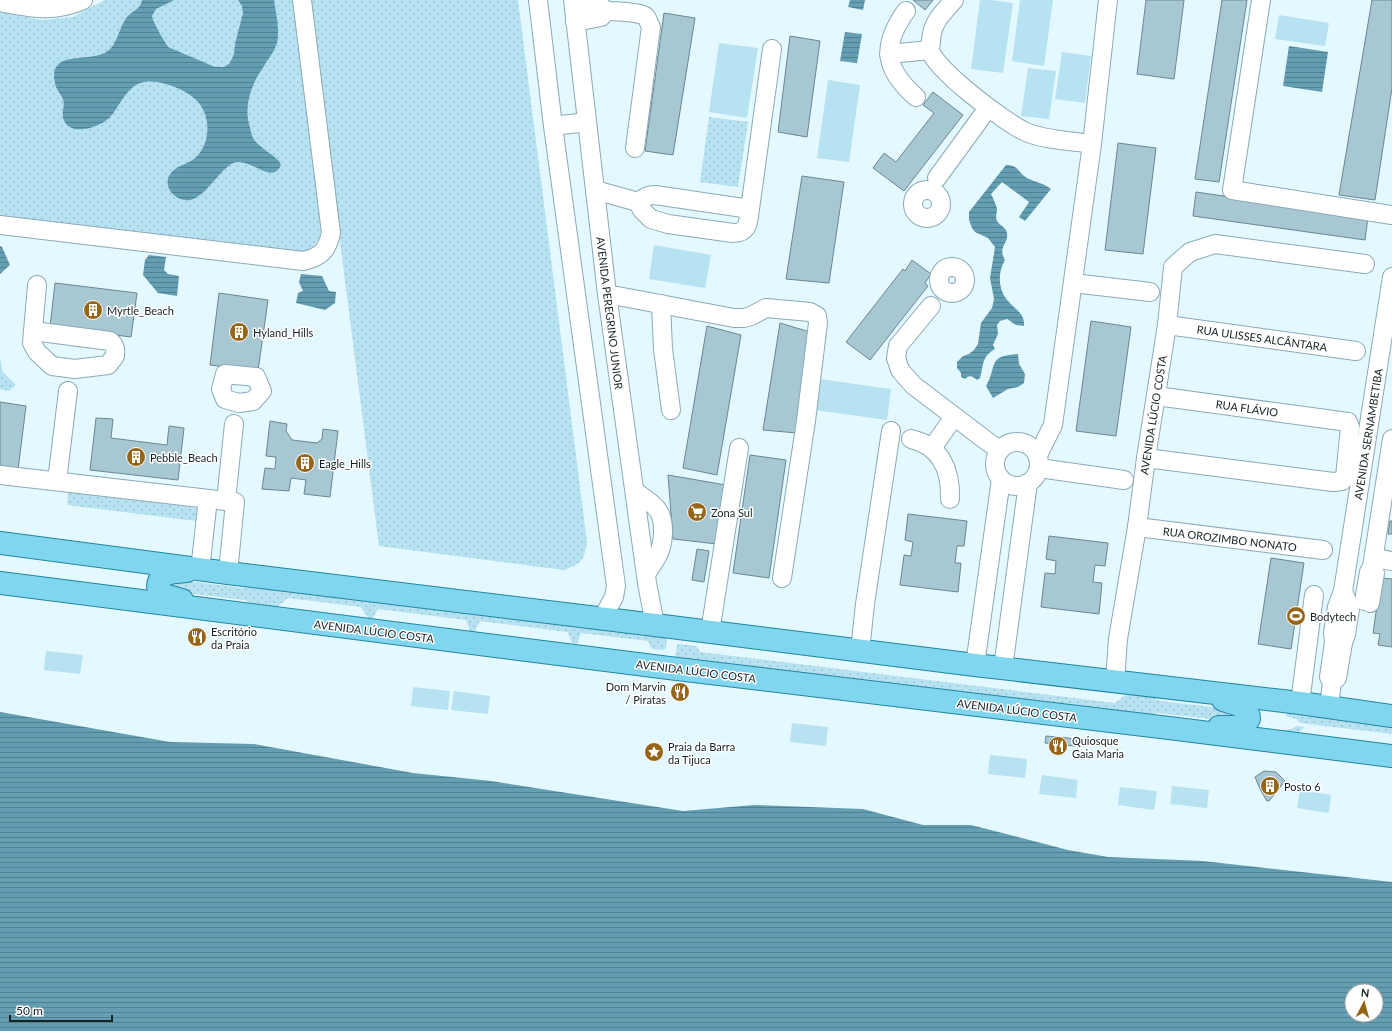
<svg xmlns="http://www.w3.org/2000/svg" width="1392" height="1031" viewBox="0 0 1392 1031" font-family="Lato,sans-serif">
  <defs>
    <pattern id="grass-dots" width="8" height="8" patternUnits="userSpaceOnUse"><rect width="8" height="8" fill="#b7e2f1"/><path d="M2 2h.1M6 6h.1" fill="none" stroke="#9dc2ce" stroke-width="1.8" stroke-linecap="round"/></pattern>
    <pattern id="water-rules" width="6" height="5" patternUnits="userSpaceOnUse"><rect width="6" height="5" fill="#649eb2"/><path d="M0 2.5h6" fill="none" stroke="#518091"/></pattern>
  </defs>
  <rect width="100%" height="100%" fill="#e4f8ff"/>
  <g fill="url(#grass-dots)">
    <polygon points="105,0 294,0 322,219 320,237 309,253 0,219 0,12 42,20 73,17"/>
    <path d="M309 0H518L587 542C584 561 582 563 564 570L379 546Z"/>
    <polygon points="709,117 748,122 738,187 700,182"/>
    <polygon points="0,361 1,361 2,371 16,385 9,391 0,389"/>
    <polygon points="68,491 197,508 196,521 67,505"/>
    <polygon points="170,579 243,588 264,584 667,635 666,648 664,650 652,649 648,641 581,633 577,644 572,643 568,632 480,621 475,632 470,631 466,620 378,609 372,619 368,618 361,607 288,598 277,607 264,609 245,600 168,591"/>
    <polygon points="679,644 696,646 700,652 1115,703 1130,692 1145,694 1161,701 1237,710 1237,722 1158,713 1139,716 675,659 677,645"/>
    <path d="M1286 711 1392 724V734L1300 723C1295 716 1291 719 1286 715Z"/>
    <polygon points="1296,726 1305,727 1294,736 1282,735 1283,730 1292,729"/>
  </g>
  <g fill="#b7e2f1">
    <polygon points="980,0 991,0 1013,3 1003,73 971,69"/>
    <polygon points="1020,0 1053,0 1044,66 1012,61"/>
    <polygon points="1279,15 1329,23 1325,46 1275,39"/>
    <polygon points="719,43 758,48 747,118 709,112"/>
    <polygon points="1062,52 1091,56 1085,103 1055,99"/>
    <polygon points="1028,68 1056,71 1049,119 1021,116"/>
    <polygon points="828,80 860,85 849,162 817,158"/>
    <polygon points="654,245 711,255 705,288 649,279"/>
    <polygon points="820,379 891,389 887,420 815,410"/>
    <polygon points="46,651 83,655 80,674 44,670"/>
    <polygon points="413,687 450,691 448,710 411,706"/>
    <polygon points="454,691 490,696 488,714 451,710"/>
    <polygon points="792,723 828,727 826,746 790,742"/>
    <polygon points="990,755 1027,759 1025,778 988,774"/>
    <polygon points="1042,775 1078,780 1076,798 1039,794"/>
    <polygon points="1172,786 1209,790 1207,808 1170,804"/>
    <polygon points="1120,787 1157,791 1154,810 1118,805"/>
    <polygon points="1300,790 1331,795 1329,813 1297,808"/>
  </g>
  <g fill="url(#water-rules)" fill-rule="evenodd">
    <path d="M142 0H174L156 9 152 16 153 20 160 34 168 47 215 67H224L230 63 234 54 235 44 243 13 242 6 238 0H274C276 14 280 29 277 43 274 52 269 58 264 66 252 83 244 104 249 124 251 130 251 136 255 141 262 149 272 154 279 161L281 165C272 186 250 156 233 163 225 167 217 178 211 184 206 190 197 199 190 200 177 202 163 189 169 176 174 166 186 165 194 159 212 144 212 113 194 98 180 87 149 74 133 87 122 96 118 109 109 118 99 128 67 138 63 117 62 111 65 105 63 99 60 93 56 89 55 83 47 48 91 64 108 51 117 44 119 29 125 20 130 11 140 11 142 0Z"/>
    <polygon points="850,0 865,0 863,10 848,7"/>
    <polygon points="845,32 862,34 857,63 840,61"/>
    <polygon points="1289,46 1328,52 1322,92 1283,86"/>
    <path d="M1006 165C1019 165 1018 173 1027 178 1036 183 1042 182 1051 189L1025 221 1019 217 1029 202 1002 182 991 194C993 198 996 204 997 209 997 213 995 217 997 221 1000 226 1006 227 1007 233 1009 244 997 246 1005 260 997 273 998 292 1010 303 1017 311 1025 314 1024 326L1016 325 1007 319 1000 321 997 325 998 334 993 345 995 349C981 357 984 365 980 378L977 380C973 377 970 374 965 379L961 377V373L957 368V362L963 356 969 354 974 350 978 344 981 323 992 308 994 299 990 278 995 247 988 238 975 232 972 228 969 220V212Z"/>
    <polygon points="0,246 2,247 10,265 0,274"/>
    <polygon points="149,255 166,257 164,270 168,274 179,276 177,296 158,293 143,275 145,260"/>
    <polygon points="301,274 322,276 329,291 336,292 335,303 325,310 296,303 298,293 303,291 299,282"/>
    <path d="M1018 354 1019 364 1025 374 1024 383 1018 387 1008 389 993 398 986 386C998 366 986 356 1018 354Z"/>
    <path d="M0 712 170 742 254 744 413 773 491 781 683 811 754 805 863 809 923 825H971L1068 850 1108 857 1203 861 1392 882V1031H0ZM1352 991H1376V1015H1352Z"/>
  </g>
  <g fill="#a7c7d3" stroke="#698792">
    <polygon points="913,0 933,0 925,10"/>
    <polygon points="1146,0 1184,0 1174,79 1137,74"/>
    <polygon points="1222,0 1247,0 1219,182 1195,179"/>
    <polygon points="1372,0 1392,0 1392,88 1375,200 1339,195"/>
    <polygon points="664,13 695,18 673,155 645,151"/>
    <polygon points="790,36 820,41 807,137 778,132"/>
    <polygon points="933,92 963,115 904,191 873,168 884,153 896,162 934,113 923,105"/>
    <polygon points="1118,143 1156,148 1143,254 1105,250"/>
    <polygon points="802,176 844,182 829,283 786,279"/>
    <polygon points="1196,192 1368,217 1365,240 1193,216"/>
    <polygon points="912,260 931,274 925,283 928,286 870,360 846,342 903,269 905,271"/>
    <polygon points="55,283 137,293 131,337 50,327"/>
    <polygon points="219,293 268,300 258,371 210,365"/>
    <polygon points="1091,321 1131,327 1116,436 1076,431"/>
    <polygon points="780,323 810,332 797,433 763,430"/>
    <polygon points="707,326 741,335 717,475 683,468"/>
    <polygon points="0,402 26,406 18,470 0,468"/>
    <polygon points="96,418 113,419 111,438 167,445 169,426 184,428 178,480 90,470"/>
    <polygon points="270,421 287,424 286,431 292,440 317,443 322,439 323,429 338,431 330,497 304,494 306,480 291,478 289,491 262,489 265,468 275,469 276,457 266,456"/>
    <polygon points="750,455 786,460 769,578 733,573"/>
    <polygon points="668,475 726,485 717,544 673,539"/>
    <polygon points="908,514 967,521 964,546 957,546 955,563 961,563 958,592 900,585 904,555 911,556 913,542 905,540"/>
    <polygon points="1390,521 1392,521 1392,534 1388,534"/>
    <polygon points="1049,536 1108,543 1105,566 1095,565 1093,582 1102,583 1099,614 1041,607 1045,573 1055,574 1056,561 1046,559"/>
    <polygon points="697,549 709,551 704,582 692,580"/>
    <polygon points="1271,558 1304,563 1291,649 1258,644"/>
    <polygon points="1381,578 1392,579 1392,647 1378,645 1380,634 1373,633"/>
    <polygon points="1046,736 1077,739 1076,746 1062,745 1062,754 1053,753 1054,744 1045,743"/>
    <polygon points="1264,771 1276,772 1285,781 1269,801 1267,801 1261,791 1255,777"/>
  </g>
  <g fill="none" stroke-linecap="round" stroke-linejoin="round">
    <g stroke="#8baab5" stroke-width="20">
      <g id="minor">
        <polyline points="538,0 553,126 616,586 614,597 602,619"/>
        <polyline points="573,0 607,294 647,583 655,625"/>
        <path d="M954 0C942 14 932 22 931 41 931 44 930 47 930 50 935 70 1006 123 1026 132 1044 140 1072 141 1092 144L1053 425 1038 455"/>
        <polyline points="1261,0 1232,190 1392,215"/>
        <path d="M0 2C30 8 54 13 83 0"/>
        <path d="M574 5 599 4 606 11C615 11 638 12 645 16 648 18 649 24 651 27L635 148"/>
        <path d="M906 11C881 46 884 69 916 97"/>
        <polyline points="575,22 601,17 606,11"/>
        <polyline points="889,54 930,50"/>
        <polyline points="553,126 587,122"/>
        <polyline points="1092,144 1108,0"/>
        <polyline points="937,178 988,108"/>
        <polyline points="595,190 638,202"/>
        <circle cx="927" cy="204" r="14"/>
        <path d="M638 202 642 210 651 219 668 224 733 233C749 233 748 222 750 209L772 49"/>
        <path d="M638 202C644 197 648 195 655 195L750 209"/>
        <path d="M0 225 303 261C321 257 327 251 331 233L302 0"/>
        <circle cx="952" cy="280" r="13"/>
        <polyline points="1073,283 1150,292"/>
        <polyline points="607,294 734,318 744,318 751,316 766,308 810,312 817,316 818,323 806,421 782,578"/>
        <polyline points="661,304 663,349 671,410"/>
        <polyline points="931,306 898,346 896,358 900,370 913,385 988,442 1000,450"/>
        <polyline points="1167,325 1356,351"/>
        <path d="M33 331 110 341C115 345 116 349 115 356L108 365 75 369 52 366 37 352 32 343Z"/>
        <polyline points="33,331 37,285"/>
        <polygon points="225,374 256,377 262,391 253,401 239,403 225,399 221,389"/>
        <path d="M911 439C941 446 951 470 950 499"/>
        <circle cx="1017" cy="464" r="22"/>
        <polyline points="932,448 954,417"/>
        <polyline points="1146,458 1333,482 1342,481 1345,477 1350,427 1348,422 1156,396"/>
        <polyline points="1039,468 1124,480"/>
        <polyline points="0,475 235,502 228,573"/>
        <polyline points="57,481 68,391"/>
        <path d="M635 491C642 497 654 503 659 512 665 523 664 543 658 555 655 561 650 568 646 574"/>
        <polyline points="226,501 234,424"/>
        <polyline points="1137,527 1323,550"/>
        <polyline points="1374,558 1392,561"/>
        <polyline points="1372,567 1392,439"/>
        <polyline points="200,570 208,499"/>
        <polyline points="1343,591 1392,277"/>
        <polyline points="1364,601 1369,572 1372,567 1375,573 1370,603"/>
        <polyline points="710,632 739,448"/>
        <polyline points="860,651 865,604 891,431"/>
        <polyline points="975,665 1001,479"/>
        <polyline points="1003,668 1028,483"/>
        <polyline points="1115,681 1118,639 1137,527 1146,458 1167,325 1173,267 1190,252 1215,244 1365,264"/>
        <polyline points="1300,703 1314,595"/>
        <polyline points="1329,707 1332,682 1329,677 1334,642 1333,633 1337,607 1343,591 1350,609 1346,634 1343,643 1337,678 1332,682"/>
      </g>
    </g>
    <g stroke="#2285a1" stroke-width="24">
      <g id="major">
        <polyline points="0,543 228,573 655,625 975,665 1300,703 1392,716"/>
        <polyline points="0,583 669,668 1169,728 1392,756"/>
        <path d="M182 600 164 595 158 587C159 570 174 573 187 571"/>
        <path d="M1219 727H1242L1249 719C1249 705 1234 704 1223 700"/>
      </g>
    </g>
    <use href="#minor" stroke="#fff" stroke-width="18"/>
    <use href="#major" stroke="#7fd6ee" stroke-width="22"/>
  </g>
  <defs>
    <g id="building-disc" transform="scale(1)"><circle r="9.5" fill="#966517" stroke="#fff"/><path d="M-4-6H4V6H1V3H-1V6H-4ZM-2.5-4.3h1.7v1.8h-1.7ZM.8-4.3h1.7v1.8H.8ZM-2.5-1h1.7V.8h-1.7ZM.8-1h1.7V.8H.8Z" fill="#fff"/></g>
    <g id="supermarket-disc" transform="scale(1)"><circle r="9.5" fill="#966517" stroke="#fff"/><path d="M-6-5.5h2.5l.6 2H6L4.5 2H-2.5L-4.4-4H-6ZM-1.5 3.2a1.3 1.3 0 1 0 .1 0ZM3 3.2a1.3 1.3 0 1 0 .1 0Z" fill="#fff"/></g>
    <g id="stadium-disc" transform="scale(1)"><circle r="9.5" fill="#966517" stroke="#fff"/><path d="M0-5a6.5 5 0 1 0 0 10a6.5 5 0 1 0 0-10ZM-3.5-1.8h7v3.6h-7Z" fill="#fff"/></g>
    <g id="restaurant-disc" transform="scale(1)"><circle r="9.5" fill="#966517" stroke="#fff"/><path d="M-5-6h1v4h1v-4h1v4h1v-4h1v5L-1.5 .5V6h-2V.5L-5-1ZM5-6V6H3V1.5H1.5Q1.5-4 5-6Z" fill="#fff"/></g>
    <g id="sight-disc" transform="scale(1)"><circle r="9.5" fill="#966517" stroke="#fff"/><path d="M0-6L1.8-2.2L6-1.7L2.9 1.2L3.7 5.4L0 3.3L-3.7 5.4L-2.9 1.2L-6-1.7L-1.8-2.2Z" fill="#fff"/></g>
  </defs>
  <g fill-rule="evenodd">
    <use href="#building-disc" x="93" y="310"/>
    <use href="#building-disc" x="239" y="332"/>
    <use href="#building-disc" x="136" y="457"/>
    <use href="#building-disc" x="305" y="463"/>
    <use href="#supermarket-disc" x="697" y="512"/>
    <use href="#stadium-disc" x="1296" y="616"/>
    <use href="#restaurant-disc" x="197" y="637"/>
    <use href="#restaurant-disc" x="680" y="692"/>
    <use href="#restaurant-disc" x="1058" y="746"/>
    <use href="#sight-disc" x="654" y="752"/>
    <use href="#building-disc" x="1270" y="786"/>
  </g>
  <g text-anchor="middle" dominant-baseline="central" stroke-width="3" stroke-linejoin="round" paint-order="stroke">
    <g font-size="11" fill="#162226" stroke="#fff" text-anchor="start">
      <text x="107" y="310">Myrtle_Beach</text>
      <text x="253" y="332">Hyland_Hills</text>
      <text x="150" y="457">Pebble_Beach</text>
      <text x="319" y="463">Eagle_Hills</text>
      <text x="711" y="512">Zona Sul</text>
      <text x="1310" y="616">Bodytech</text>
      <text x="211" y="631">Escritório<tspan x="211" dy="13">da Praia</tspan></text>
      <text x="666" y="686" text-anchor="end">Dom Marvin<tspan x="666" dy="13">/ Piratas</tspan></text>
      <text x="1072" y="740">Quiosque<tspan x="1072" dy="13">Gaia Maria</tspan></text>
      <text x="668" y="746">Praia da Barra<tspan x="668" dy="13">da Tijuca</tspan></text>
      <text x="1284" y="786">Posto 6</text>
    </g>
    <g font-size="11" fill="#162226" stroke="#fff">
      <text transform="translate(610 313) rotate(83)">AVENIDA PEREGRINO JUNIOR</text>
      <text transform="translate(1262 338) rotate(8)">RUA ULISSES ALCÂNTARA</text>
      <text transform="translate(1247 408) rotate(8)">RUA FLÁVIO</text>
      <text transform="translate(1153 415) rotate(-81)">AVENIDA LÚCIO COSTA</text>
      <text transform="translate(1368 434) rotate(-81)">AVENIDA SERNAMBETIBA</text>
      <text transform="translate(1230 539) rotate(7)">RUA OROZIMBO NONATO</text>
      <text transform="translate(374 631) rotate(7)">AVENIDA LÚCIO COSTA</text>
      <text transform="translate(696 671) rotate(7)">AVENIDA LÚCIO COSTA</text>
      <text transform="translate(1017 710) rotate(7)">AVENIDA LÚCIO COSTA</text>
    </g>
  </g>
  <g transform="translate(1364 1003) rotate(6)"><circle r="19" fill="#ffffff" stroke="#a2a7a8"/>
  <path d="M0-3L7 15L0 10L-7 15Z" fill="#966517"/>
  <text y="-6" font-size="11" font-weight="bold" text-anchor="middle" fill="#162226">N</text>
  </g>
  <path d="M10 1015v6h102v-6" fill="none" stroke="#162226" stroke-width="2"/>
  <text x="16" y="1015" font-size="12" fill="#162226" stroke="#ffffff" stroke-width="3" paint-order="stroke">50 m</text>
</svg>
